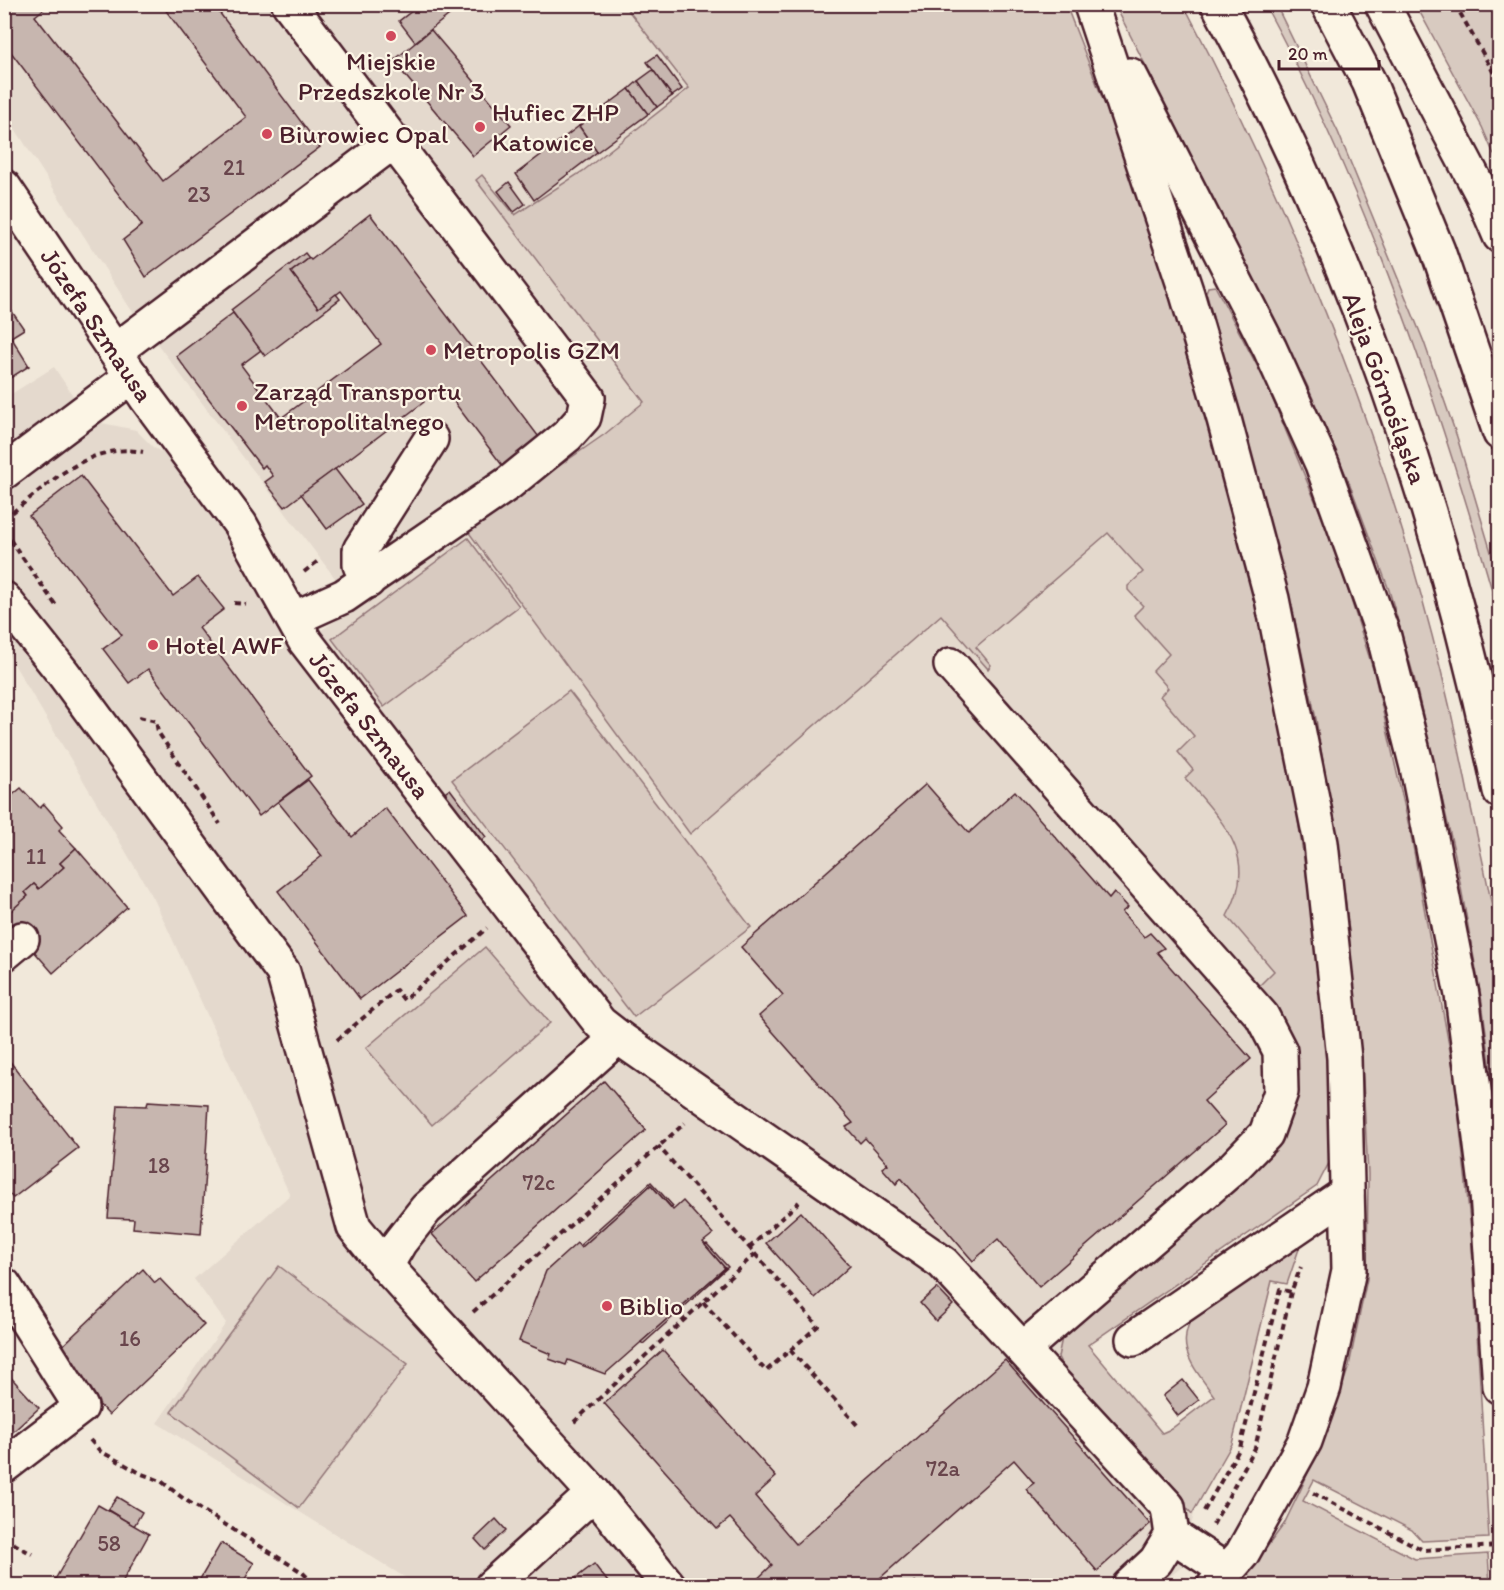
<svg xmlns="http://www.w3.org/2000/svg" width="1504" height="1590" viewBox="0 0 1504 1590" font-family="Itim,sans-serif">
  <rect width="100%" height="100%" fill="#f1e8da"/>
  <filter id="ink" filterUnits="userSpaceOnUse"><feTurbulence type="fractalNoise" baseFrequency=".0167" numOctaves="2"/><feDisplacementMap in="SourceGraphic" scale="12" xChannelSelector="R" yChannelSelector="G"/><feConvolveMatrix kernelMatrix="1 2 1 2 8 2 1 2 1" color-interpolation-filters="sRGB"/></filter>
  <g filter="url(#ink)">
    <polygon fill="#e4d9cd" points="5,5 624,5 689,88 583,171 515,215 482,175 476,180 644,402 605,434 690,833 941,615 966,644 1135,498 1306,1049 1306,1141 1083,1348 1201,1482 1182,1567 1159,1585 417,1585 157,1423 226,1323 194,1279 290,1195 154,899 5,649 5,398 54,367 93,426 102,423 136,430 154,448 176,459 223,524 295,647 357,607 130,308 5,113"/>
    <g fill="#d8cac0" stroke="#917476" stroke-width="1.5">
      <path d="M624 5H1066L1125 156 1169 293 1238 532 1260 619 1291 773 1319 960 1333 1155 1317 1186 1088 1345 1162 1433 1171 1429 1214 1396C1193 1366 1172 1346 1196 1311L1302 1240 1287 1284 1272 1281 1232 1444 1192 1514 1064 1369 1058 1357 1062 1338 1274 1145 1258 987 1274 971 1227 916C1261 857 1222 821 1185 778L1193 770 1178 752 1194 736 1160 696 1168 688 1153 671 1169 654 1134 615 1143 606 1128 590V586L1143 572 1108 533 976 647 991 665 988 669 941 615 690 834 467 530 605 434 644 402 476 180 482 175 515 215 583 171 689 88Z"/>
      <path d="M1115 5H1184C1312 250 1412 511 1466 783 1478 845 1496 908 1500 970 1503 1023 1500 1078 1499 1131L1482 1002 1455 855 1414 677 1389 590 1349 482 1307 385Z"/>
      <path d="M1265 5H1276L1338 132 1424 342 1457 437 1499 579V615C1440 406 1369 196 1265 5Z"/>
      <polygon points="1416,5 1499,5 1499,166 1482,127"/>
      <polygon points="1215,286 1265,381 1334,546 1374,672 1411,835 1454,1073 1471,1230 1489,1538 1422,1541 1412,1530 1314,1480 1303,1501 1415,1559 1488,1554 1490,1585 1239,1585 1284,1524 1301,1489 1333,1414 1349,1366 1367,1279 1368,1174 1363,1081 1346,904 1316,719 1295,621 1268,516 1206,292 1208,287"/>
      <polygon points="468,538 519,606 384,707 332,639"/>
      <polygon points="569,691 751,927 634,1017 452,780"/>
      <polygon points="485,947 550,1023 432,1125 366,1048"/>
      <polygon points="279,1266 408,1364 299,1508 171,1412"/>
    </g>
    <g fill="#c7b6af" stroke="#4a1f2b" stroke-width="1.5">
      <polygon points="4,4 50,4 35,16 163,181 246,117 161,4 213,4 320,147 146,277 123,240 142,225 4,43"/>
      <polygon points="421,4 463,4 415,42 399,21"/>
      <polygon points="431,30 511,125 473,156 393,61"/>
      <polygon points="657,55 682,89 672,96 647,62"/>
      <polygon points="653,70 672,96 657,107 638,81"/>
      <polygon points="638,81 657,107 648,114 629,89"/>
      <polygon points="629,89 648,114 597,152 579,126"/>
      <polygon points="579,126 597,152 534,200 516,174"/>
      <polygon points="509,182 525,204 514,212 498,191"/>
      <polygon points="370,214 542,441 505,469 442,386 423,399 424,402 285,507 265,482 273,476 265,465 262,468 176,356 233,313 261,350 241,365 281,418 381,344 341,291 318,308 291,272 309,258 311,260"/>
      <polygon points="305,253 309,258 291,272 318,308 336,294 340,299 265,356 231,310"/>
      <polygon points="4,300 24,329 11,337 29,366 4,382"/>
      <polygon points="335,469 362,504 327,529 301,494"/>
      <polygon points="81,476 173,596 198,577 224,609 199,628 311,776 259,816 148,669 129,683 103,649 122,635 29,516"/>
      <polygon points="308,780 352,837 385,808 468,916 360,999 278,891 322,856 278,802"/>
      <polygon points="926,784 969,833 1015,791 1109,898 1114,892 1128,907 1122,912 1144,937 1150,933 1164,948 1157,952 1251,1059 1204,1101 1225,1125 1039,1287 998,1239 973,1261 901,1178 896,1184 882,1168 888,1164 865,1138 860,1143 846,1127 853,1123 759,1016 783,995 741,947"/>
      <polygon points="21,788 40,808 44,804 63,826 59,830 76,848 60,863 64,867 39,889 34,884 25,892 28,896 4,917 4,802"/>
      <polygon points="450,789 486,837 472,847 437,799"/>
      <polygon points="76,848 127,907 53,973 4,917 28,896 25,892 34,884 39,889 64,867 60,863"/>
      <polygon points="4,1054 78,1148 13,1198 4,1188"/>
      <polygon points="604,1081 646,1130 474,1282 432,1234"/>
      <polygon points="148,1101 209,1105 201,1234 133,1228 134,1219 108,1218 118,1105 147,1106"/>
      <polygon points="651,1182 673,1206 671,1207 651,1185 581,1248 579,1246"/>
      <polygon points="651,1185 673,1210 683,1201 713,1234 703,1242 725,1268 605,1374 568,1360 566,1365 549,1359 551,1354 519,1341 546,1271 577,1243 581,1248"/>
      <polygon points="801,1212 850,1266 815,1298 766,1243"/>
      <polygon points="707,1244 728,1267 643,1344 641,1342 725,1268 705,1245"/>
      <polygon points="143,1269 155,1283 160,1279 204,1325 109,1415 65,1368 57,1351"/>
      <polygon points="937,1288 953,1305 936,1321 920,1303"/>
      <polygon points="663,1350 776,1477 755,1496 796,1544 1005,1360 1150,1524 1097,1571 1026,1489 1034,1483 1014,1460 871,1586 750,1586 772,1565 730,1518 717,1529 604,1403"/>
      <polygon points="4,1370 39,1408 4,1440"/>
      <polygon points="1183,1380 1199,1400 1178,1416 1163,1396"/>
      <polygon points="117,1497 142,1512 134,1526 108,1510"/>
      <polygon points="98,1505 149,1534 120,1586 57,1586 53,1583"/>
      <polygon points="496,1519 506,1530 485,1550 475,1539"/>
      <polygon points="221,1543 254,1563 241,1586 196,1586"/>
      <polygon points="594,1564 611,1586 569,1586 568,1584"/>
    </g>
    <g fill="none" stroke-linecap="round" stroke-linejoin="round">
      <g stroke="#4a1f2b" stroke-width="38">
        <g id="minor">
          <polyline points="289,4 588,398 584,417 567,436 509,483 344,596 293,619"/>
          <polyline points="4,187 147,399 240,524 305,641 600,1023 618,1037"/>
          <polyline points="115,351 394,141"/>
          <polyline points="4,472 132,376"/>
          <polyline points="368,581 360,565 360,550 431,439"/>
          <polyline points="4,599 63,673 283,972 354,1227 386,1266 594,1493 669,1586"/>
          <polyline points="951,665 1262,1016 1280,1051 1281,1092 1266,1134 1234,1167 1023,1349"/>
          <polyline points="4,954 22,939"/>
          <polyline points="386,1266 400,1242 426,1209 618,1037 943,1263 1168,1507 1172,1535 1156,1561 1129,1586"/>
          <polyline points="4,1285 81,1407 4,1466"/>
          <polyline points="1133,1339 1347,1193"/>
          <polyline points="1172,1535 1227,1571"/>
          <polyline points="492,1586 594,1493"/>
        </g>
      </g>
      <g stroke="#4a1f2b" stroke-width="38">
        <g id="highway">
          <path d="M1218 4C1351 249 1444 518 1500 791"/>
          <polyline points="1328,4 1369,82 1438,251 1500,433"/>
          <polyline points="1382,4 1482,194 1500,236"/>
          <polyline points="1091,5 1187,294 1224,419 1272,599 1321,843 1344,1058 1349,1270 1324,1387 1305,1441 1242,1554 1214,1586"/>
          <polyline points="1130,75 1270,349 1322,464 1384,637 1417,767 1462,995 1487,1193 1500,1387"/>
        </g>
      </g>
      <g stroke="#4a1f2b" stroke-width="4" stroke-dasharray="6 4.5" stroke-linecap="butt">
        <polyline points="1455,4 1500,84"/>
        <path d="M4 519C45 488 87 441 143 452"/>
        <polyline points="4,531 57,607"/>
        <polyline points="304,572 318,561"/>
        <polyline points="234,603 246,604"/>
        <polyline points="139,717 156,721 158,732 220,824"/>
        <polyline points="337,1040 396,990 404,1000 487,928"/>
        <polyline points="749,1248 799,1202"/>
        <polyline points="703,1302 766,1371 818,1326 755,1254"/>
        <polyline points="473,1312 685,1123"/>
        <polyline points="790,1350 859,1427"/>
        <polyline points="574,1422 755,1254 658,1146"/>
        <polyline points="90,1440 100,1451 142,1474 161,1481 184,1499 302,1572 316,1586"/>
        <polyline points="1313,1493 1423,1550 1500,1546"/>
        <polyline points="1204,1511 1240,1448 1280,1289 1291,1292"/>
        <polyline points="1213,1525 1255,1448 1291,1292 1301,1267"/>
        <polyline points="4,1538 32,1554"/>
        <polyline points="912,1586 917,1581 921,1586"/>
      </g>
      <use href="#minor" stroke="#fcf5e5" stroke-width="33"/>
      <use href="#highway" stroke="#fcf5e5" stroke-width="33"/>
    </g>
  </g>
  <g fill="#d1495b" stroke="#fcf5e5" stroke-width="2">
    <circle cx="391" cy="36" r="6"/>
    <circle cx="480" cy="127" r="6"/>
    <circle cx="267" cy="134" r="6"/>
    <circle cx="431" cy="350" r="6"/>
    <circle cx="242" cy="406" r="6"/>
    <circle cx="153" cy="645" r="6"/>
    <circle cx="607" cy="1306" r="6"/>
  </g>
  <g text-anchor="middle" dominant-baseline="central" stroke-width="4.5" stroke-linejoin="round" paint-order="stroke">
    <g font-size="22" fill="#69454c">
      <text x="234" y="167">21</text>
      <text x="199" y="194">23</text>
      <text x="36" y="856">11</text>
      <text x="159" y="1165">18</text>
      <text x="539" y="1182">72c</text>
      <text x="130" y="1338">16</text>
      <text x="943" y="1468">72a</text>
      <text x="109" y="1543">58</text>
    </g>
    <g font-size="26" fill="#4a1f2b" stroke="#fcf5e5" text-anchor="start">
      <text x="391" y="61" text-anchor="middle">Miejskie<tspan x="391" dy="30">Przedszkole Nr 3</tspan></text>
      <text x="492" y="112">Hufiec ZHP<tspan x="492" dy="30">Katowice</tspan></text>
      <text x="279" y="134">Biurowiec Opal</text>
      <text x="443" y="350">Metropolis GZM</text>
      <text x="254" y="391">Zarząd Transportu<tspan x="254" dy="30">Metropolitalnego</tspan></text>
      <text x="165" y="645">Hotel AWF</text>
      <text x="619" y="1306">Biblio</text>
    </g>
    <g font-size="26" fill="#4a1f2b" stroke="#fcf5e5">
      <text transform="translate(97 325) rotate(56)">Józefa Szmausa</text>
      <text transform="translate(1385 388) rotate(70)">Aleja Górnośląska</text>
      <text transform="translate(370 725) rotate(52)">Józefa Szmausa</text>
    </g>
  </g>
  <rect width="1504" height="1590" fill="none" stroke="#fcf5e5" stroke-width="24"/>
  <rect x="12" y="12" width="1480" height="1566" fill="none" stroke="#4a1f2b" stroke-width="2" filter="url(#ink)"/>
  <path d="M1279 60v9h100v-9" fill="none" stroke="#4a1f2b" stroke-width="3"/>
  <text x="1288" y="60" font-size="18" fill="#4a1f2b" stroke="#fcf5e5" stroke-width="4.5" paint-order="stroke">20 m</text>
</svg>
